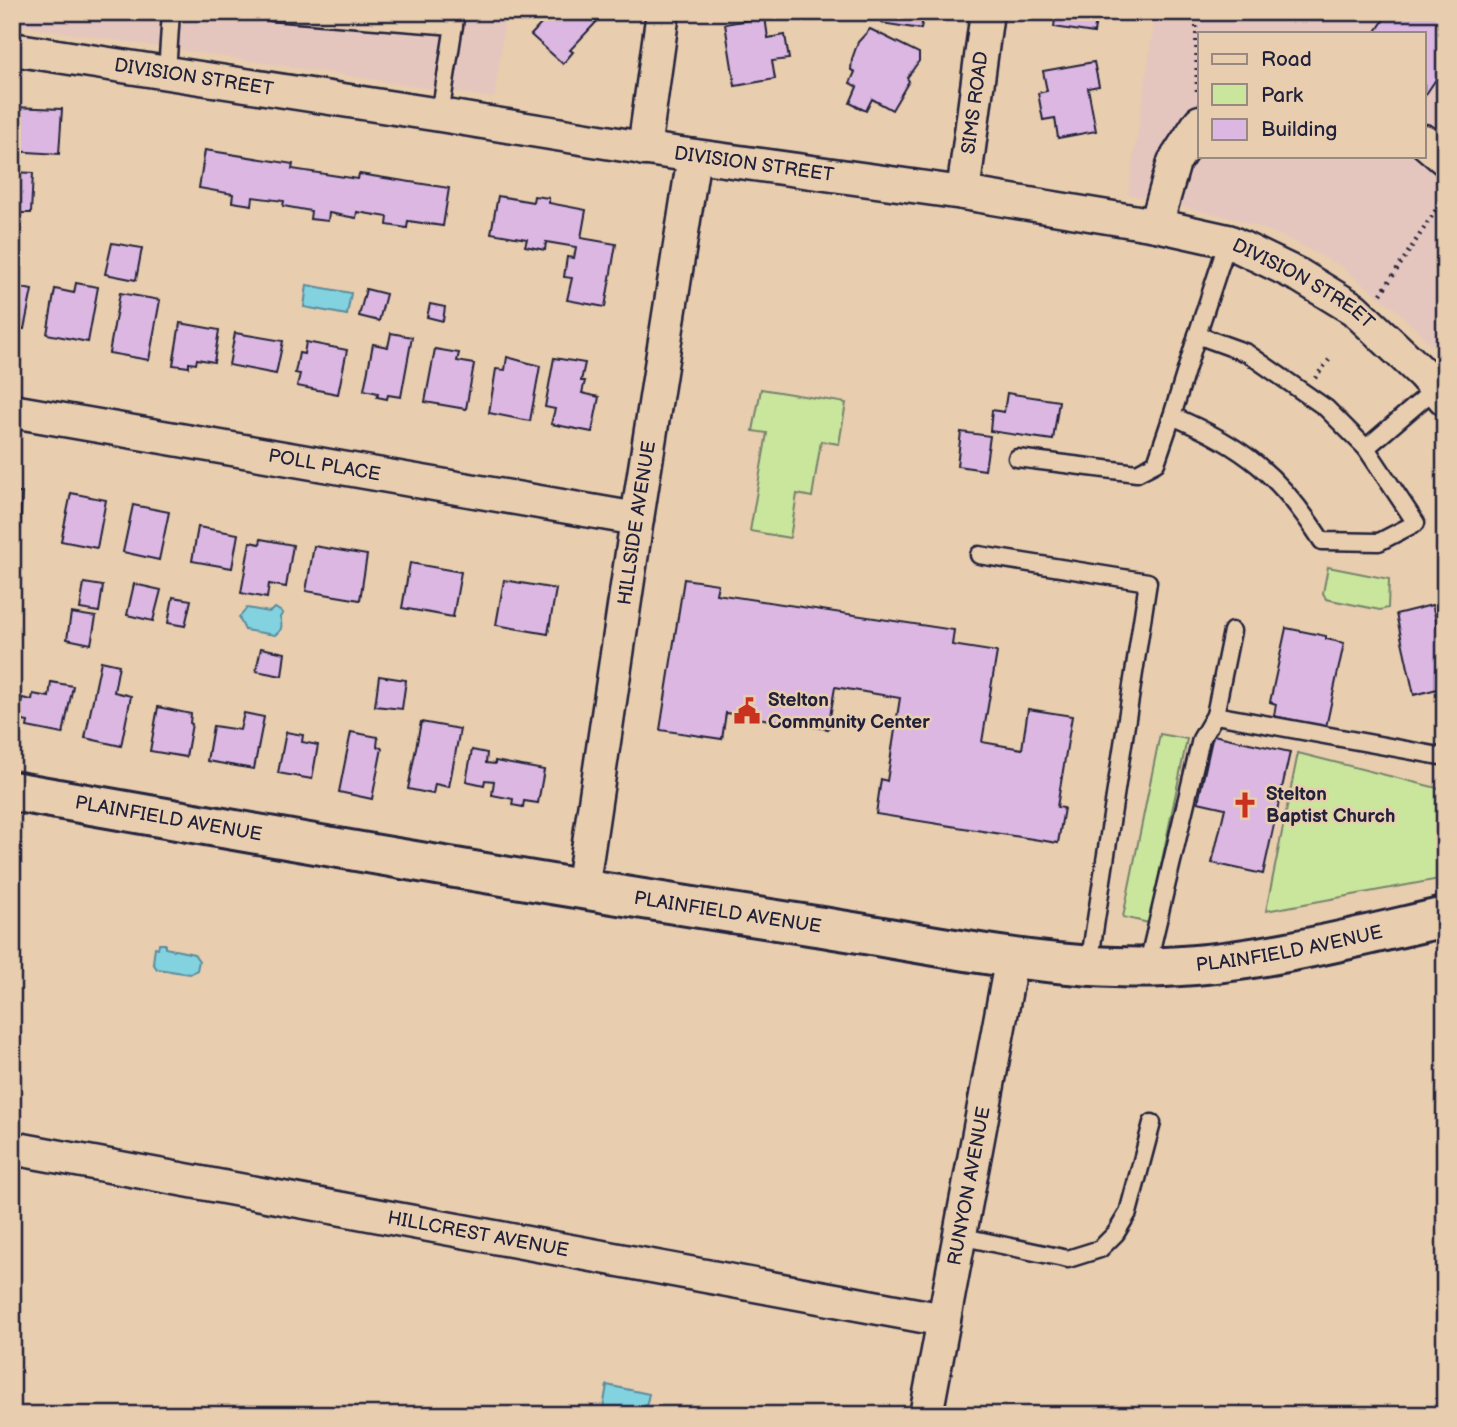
<svg xmlns="http://www.w3.org/2000/svg" width="1457" height="1427" viewBox="0 0 1457 1427" font-family="'Balsamiq Sans',sans-serif">
  <rect width="100%" height="100%" fill="#e8cdaf"/>
  <filter id="ink" filterUnits="userSpaceOnUse"><feTurbulence type="fractalNoise" baseFrequency=".0143" numOctaves="2"/><feDisplacementMap in="SourceGraphic" scale="14" xChannelSelector="R" yChannelSelector="G"/><feConvolveMatrix kernelMatrix="1 2 1 2 8 2 1 2 1" color-interpolation-filters="sRGB"/></filter>
  <g filter="url(#ink)">
    <g fill="#e4c6be" fill-rule="evenodd">
      <polygon points="12,12 506,12 494,98 12,24"/>
      <path d="M1156 12H1445V359L1397 310 1339 265 1283 236 1240 220 1128 194ZM1200 33H1424V156H1200Z"/>
    </g>
    <g fill="#cae59c" stroke="#76846c" stroke-width="2">
      <polygon points="761,389 846,403 839,444 821,441 812,497 797,494 790,538 750,531 767,433 753,431"/>
      <polygon points="1328,567 1389,579 1388,608 1380,610 1326,599 1323,593"/>
      <polygon points="1160,734 1187,739 1149,923 1123,917"/>
      <polygon points="1298,753 1445,790 1445,878 1266,911"/>
    </g>
    <g fill="#82d2df" stroke="#5c8c9d" stroke-width="2">
      <polygon points="307,285 351,293 347,315 304,307"/>
      <path d="M247 608 269 612 275 608 283 613 280 617C282 624 283 631 275 635L245 630 239 618Z"/>
      <polygon points="159,944 165,944 165,948 194,954 199,961 197,970 190,974 157,969 153,963 155,947 158,948"/>
      <polygon points="607,1385 649,1394 644,1415 603,1408"/>
    </g>
    <g fill="#dbb7e2" stroke="#22223b" stroke-width="2">
      <polygon points="552,12 597,12 602,16 570,50 573,52 563,64 531,35"/>
      <polygon points="882,12 924,12 921,29 881,23"/>
      <polygon points="1056,12 1097,12 1094,33 1054,27"/>
      <polygon points="1389,12 1445,12 1445,66 1424,97 1424,33 1375,33"/>
      <polygon points="765,17 768,38 785,35 789,59 772,61 775,79 735,86 725,24"/>
      <polygon points="870,29 919,53 919,61 907,78 909,81 892,110 872,99 866,111 850,103 857,87 850,83 855,72 851,70 852,59 858,42"/>
      <polygon points="1094,62 1099,86 1088,88 1096,131 1058,138 1055,118 1043,120 1038,93 1047,91 1043,71"/>
      <polygon points="12,107 62,109 59,154 12,151"/>
      <polygon points="205,150 293,164 292,169 358,179 359,174 449,188 443,226 408,221 407,228 387,225 388,217 357,212 356,218 329,213 328,221 310,219 311,211 283,206 284,201 253,197 252,205 232,202 233,194 199,188"/>
      <polygon points="12,172 33,173 31,213 12,213"/>
      <polygon points="498,196 533,202 534,196 549,198 549,203 586,210 581,238 616,244 605,307 567,300 572,278 564,277 567,257 574,258 576,247 546,242 545,250 525,246 527,239 491,233"/>
      <polygon points="112,243 142,248 136,280 105,274"/>
      <polygon points="76,283 98,287 88,342 47,334 55,289 74,293"/>
      <polygon points="12,286 32,290 24,329 12,327"/>
      <polygon points="366,289 386,294 379,321 359,316"/>
      <polygon points="120,293 160,300 149,360 109,353"/>
      <polygon points="430,304 445,307 443,321 427,317"/>
      <polygon points="180,323 219,330 214,362 197,359 196,364 189,363 189,367 173,365"/>
      <polygon points="235,333 283,341 276,374 229,365"/>
      <polygon points="391,333 412,337 401,397 388,395 387,399 377,397 378,393 364,390 373,344 388,347"/>
      <polygon points="306,342 347,350 338,394 297,386 300,374 295,373 299,353 304,354"/>
      <polygon points="435,349 459,353 457,361 474,364 466,409 425,402"/>
      <polygon points="507,357 540,366 530,421 489,413 496,369 505,370"/>
      <polygon points="554,358 585,363 581,381 585,381 582,393 599,397 592,432 551,424 555,409 545,407"/>
      <polygon points="1007,393 1059,401 1053,440 990,431 992,410 1004,412"/>
      <polygon points="961,432 990,436 985,470 957,466"/>
      <polygon points="12,493 22,493 18,580 12,580"/>
      <polygon points="71,493 106,500 97,548 61,541"/>
      <polygon points="133,505 169,512 159,560 123,552"/>
      <polygon points="198,527 238,534 232,568 192,561"/>
      <polygon points="261,539 293,545 286,587 269,584 267,598 241,593 250,542 260,544"/>
      <polygon points="314,546 367,555 360,600 306,591"/>
      <polygon points="410,563 461,572 453,617 402,608"/>
      <polygon points="684,579 718,584 716,594 954,630 952,645 997,652 982,742 1022,749 1028,709 1072,716 1057,807 1064,808 1058,843 876,814 881,779 887,781 900,698 835,687 828,729 726,713 722,739 660,730"/>
      <polygon points="504,580 556,589 548,634 496,625"/>
      <polygon points="84,583 103,586 99,612 80,609"/>
      <polygon points="134,584 161,590 153,621 127,615"/>
      <polygon points="173,597 191,600 185,626 168,623"/>
      <polygon points="1432,605 1445,653 1445,687 1414,695 1396,614"/>
      <polygon points="71,613 96,617 91,644 67,639"/>
      <polygon points="1286,628 1326,636 1326,639 1344,643 1326,727 1274,716 1276,704 1270,702"/>
      <polygon points="261,648 285,653 282,676 256,671"/>
      <polygon points="101,661 119,665 114,692 131,696 121,746 85,738"/>
      <polygon points="379,676 406,680 402,709 375,706"/>
      <polygon points="51,682 73,686 63,734 27,727 28,722 18,720 22,698 32,700 33,694 49,697"/>
      <polygon points="158,707 191,714 190,723 192,724 186,757 150,751"/>
      <polygon points="244,713 264,717 254,769 207,761 213,726 240,730"/>
      <polygon points="421,722 460,729 449,787 435,784 433,794 408,789"/>
      <polygon points="286,732 303,735 302,742 318,745 312,779 278,773"/>
      <polygon points="351,732 378,737 377,747 382,748 372,799 339,792"/>
      <polygon points="1213,735 1290,752 1263,874 1212,863 1225,808 1198,802"/>
      <polygon points="472,750 487,753 486,763 495,764 495,761 544,770 538,803 524,801 523,807 512,805 513,799 492,795 494,781 485,780 484,785 466,781"/>
    </g>
    <g fill="none" stroke-linecap="round" stroke-linejoin="round">
      <g stroke="#22223b" stroke-width="21">
        <g id="service">
          <polyline points="272,12 454,26"/>
          <polyline points="167,72 171,12"/>
          <polyline points="440,115 456,12"/>
          <path d="M1197 335 1247 353 1326 408 1366 448 1416 523 1379 542 1322 541C1280 476 1244 446 1172 416Z"/>
          <polyline points="1197,335 1228,241"/>
          <polyline points="1366,448 1436,388"/>
          <polyline points="1017,458 1137,473 1156,463 1172,416"/>
          <polyline points="979,555 1148,582 1089,965"/>
          <polyline points="1215,715 1445,757"/>
          <polyline points="1147,967 1201,739 1215,715 1232,631"/>
          <polyline points="959,1236 1068,1259 1100,1249 1116,1233 1128,1213 1152,1123"/>
        </g>
      </g>
      <g stroke="#22223b" stroke-width="37">
        <g id="minor">
          <path id="s1" d="M12 49 440 115 667 152 963 193 1156 225 1228 241 1300 276 1354 309 1422 373 1445 399"/>
          <polyline points="1424,141 1445,159"/>
          <polyline points="644,149 663,12"/>
          <path id="s2" d="M963 193 987 12"/>
          <polyline points="1156,225 1174,162 1200,122"/>
          <path id="s3" d="M12 411 637 519"/>
          <path id="s4" d="M582 890 637 519 694 156"/>
          <path id="s5" d="M12 1148 944 1320"/>
          <path id="s6" d="M926 1415 1012 957"/>
        </g>
      </g>
      <g stroke="#22223b" stroke-width="44">
        <g id="secondary">
          <path id="s7" d="M12 791C273 837 534 883 796 923 914 940 1047 972 1165 967 1260 963 1353 938 1445 917"/>
        </g>
      </g>
      <g stroke="#22223b" stroke-width="4.5" stroke-dasharray="2 5" stroke-linecap="butt">
        <polyline points="1196,12 1197,93"/>
        <polyline points="1381,294 1445,196"/>
        <polyline points="1315,378 1329,360"/>
      </g>
      <use href="#service" stroke="#e8cdaf" stroke-width="16"/>
      <use href="#minor" stroke="#e8cdaf" stroke-width="32"/>
      <use href="#secondary" stroke="#e8cdaf" stroke-width="38"/>
    </g>
  </g>
  <defs>
    <g id="civic-bare" transform="scale(2.1)"><path d="M-.6-6.5H3V-4.5H.6V-3L4-1V1h2V6H-6V1h2V-1L-.6-3ZM-1.2 2.5V6h2.4V2.5Z" fill="#c8321e" stroke="#e8cdaf" stroke-width="2.5" paint-order="stroke"/></g>
    <g id="church-bare" transform="scale(2.1)"><path d="M-1.2-6h2.4v3.5h3.3v2.4h-3.3V6h-2.4V-.1h-3.3v-2.4h3.3Z" fill="#c8321e" stroke="#e8cdaf" stroke-width="2.5" paint-order="stroke"/></g>
  </defs>
  <g fill-rule="evenodd">
    <use href="#civic-bare" x="747" y="711"/>
    <use href="#church-bare" x="1245" y="805"/>
  </g>
  <g text-anchor="middle" dominant-baseline="central" stroke-width="5" stroke-linejoin="round" paint-order="stroke">
    <g font-size="19" fill="#22223b" stroke="#e8cdaf">
      <text stroke="none"><textPath href="#s1" startOffset="184">DIVISION STREET</textPath></text>
      <text stroke="none"><textPath href="#s2" startOffset="91">SIMS ROAD</textPath></text>
      <text stroke="none"><textPath href="#s1" startOffset="751">DIVISION STREET</textPath></text>
      <text stroke="none"><textPath href="#s1" startOffset="1318">DIVISION STREET</textPath></text>
      <text stroke="none"><textPath href="#s3" startOffset="317">POLL PLACE</textPath></text>
      <text stroke="none"><textPath href="#s4" startOffset="371">HILLSIDE AVENUE</textPath></text>
      <text stroke="none"><textPath href="#s7" startOffset="159">PLAINFIELD AVENUE</textPath></text>
      <text stroke="none"><textPath href="#s7" startOffset="726">PLAINFIELD AVENUE</textPath></text>
      <text stroke="none"><textPath href="#s7" startOffset="1293">PLAINFIELD AVENUE</textPath></text>
      <text stroke="none"><textPath href="#s6" startOffset="233">RUNYON AVENUE</textPath></text>
      <text stroke="none"><textPath href="#s5" startOffset="474">HILLCREST AVENUE</textPath></text>
    </g>
    <g font-size="19" font-weight="bold" fill="#22223b" stroke="#e8cdaf" text-anchor="start">
      <text x="768" y="700">Stelton<tspan x="768" dy="22">Community Center</tspan></text>
      <text x="1266" y="794">Stelton<tspan x="1266" dy="22">Baptist Church</tspan></text>
    </g>
  </g>
  <rect width="1457" height="1427" fill="none" stroke="#e8cdaf" stroke-width="42"/>
  <rect x="21" y="21" width="1415" height="1385" fill="none" stroke="#22223b" stroke-width="2.5" filter="url(#ink)"/>
  <rect x="1198" y="32" width="228" height="126" fill="#e8cdaf" stroke="#998981" stroke-width="2"/>
  <rect x="1212" y="54" width="35" height="10" fill="#e8cdaf" stroke="#998981" stroke-width="2"/>
  <text x="1261" y="66" font-size="21" fill="#22223b">Road</text>
  <rect x="1212" y="84" width="35" height="21" fill="#cae59c" stroke="#998981" stroke-width="2"/>
  <text x="1261" y="102" font-size="21" fill="#22223b">Park</text>
  <rect x="1212" y="119" width="35" height="21" fill="#dbb7e2" stroke="#998981" stroke-width="2"/>
  <text x="1261" y="136" font-size="21" fill="#22223b">Building</text>
</svg>
